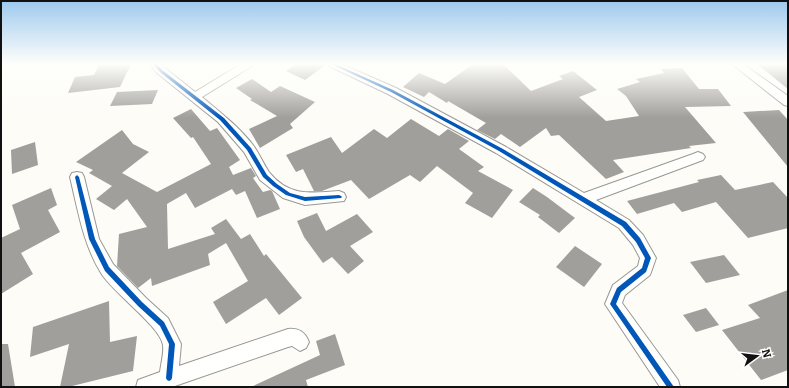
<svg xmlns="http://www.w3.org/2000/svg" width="789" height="388" viewBox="0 0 789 388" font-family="Bitter,serif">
  <rect width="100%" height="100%" fill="#fdfcf7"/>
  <g fill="#a19f9c">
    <polygon points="99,64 131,64 120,87 68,93 75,77 94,75"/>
    <polygon points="296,64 327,64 305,80 286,71"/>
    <polygon points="473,64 503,64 531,91 563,79 559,76 573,71 597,90 579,97 606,121 639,116 626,96 617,89 640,82 636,79 664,73 661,69 682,68 699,89 718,89 731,106 685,107 716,143 689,146 691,148 613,160 624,172 606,179 559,135 551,136 546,128 520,147 501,134 495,139 477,130 486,123 448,101 447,103 429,92 424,97 403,87 419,73 445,84"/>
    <polygon points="757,64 788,64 788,89"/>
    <polygon points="252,79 271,92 280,86 315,102 290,124 293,128 260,148 249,129 277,116 250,100 252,99 236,88"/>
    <polygon points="158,90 152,104 110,106 117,92"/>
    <polygon points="191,109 210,131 217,128 240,160 229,167 233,175 251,168 256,176 253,178 263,192 270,190 272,191 280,209 257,218 245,191 236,195 232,189 195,208 186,193 167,204 168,249 215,234 211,228 226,219 241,239 250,234 264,256 266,254 302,298 279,315 266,298 226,324 213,302 248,281 226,243 208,254 210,265 152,286 151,278 138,288 117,266 119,234 147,227 127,199 114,210 96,199 112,186 89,173 93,170 76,162 122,130 133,144 149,152 122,173 157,192 211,164 193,137 191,138 173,118"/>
    <polygon points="779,110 788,120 788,167 743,112"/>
    <polygon points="411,119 439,136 448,129 469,141 459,149 484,167 478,171 513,190 492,218 465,203 473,193 437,166 420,182 410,175 369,199 351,180 322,191 314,191 303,169 296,172 286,155 331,137 342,153 374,129 387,138"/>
    <polygon points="35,142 38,165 12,174 11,150"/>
    <polygon points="721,175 735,190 773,182 788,198 788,228 748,238 716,202 682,212 674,203 637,214 627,201 699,182 697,180"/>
    <polygon points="51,188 57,205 48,210 60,232 21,253 33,274 1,294 1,238 20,229 12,205"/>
    <polygon points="533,188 547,197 575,218 559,233 538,217 540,215 519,202"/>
    <polygon points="317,213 326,231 357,214 373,232 350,246 364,261 348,274 332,257 323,263 304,237 297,221"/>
    <polygon points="575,246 602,264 584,287 556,267"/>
    <polygon points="724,255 740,275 706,283 690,262"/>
    <polygon points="788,290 788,370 761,380 722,330 760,318 748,305"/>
    <polygon points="109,301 110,342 137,336 133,371 68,387 60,387 69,344 30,357 33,327"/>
    <polygon points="706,308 719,325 696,332 683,315"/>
    <polygon points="335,334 345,365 306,380 308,387 251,387 320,355 316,341"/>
    <polygon points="1,344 8,344 15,387 1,387"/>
  </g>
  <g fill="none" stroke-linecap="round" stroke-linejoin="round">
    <g stroke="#979795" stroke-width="2">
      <g id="minor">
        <path d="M150 64H160L195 92 241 64H253L252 66 202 97C220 112 239 127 253 145 259 153 263 163 269 172 289 197 311 193 339 191L344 193 346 197 344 201 305 205 283 198 260 180 244 152 218 122 157 73Z"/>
        <polygon points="328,64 341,64 396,88 506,147 584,193 693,154 698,152 703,154 705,157 703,160 596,200 629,220 643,235 656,258 650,275 625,295 622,303 678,380 680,387 660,387 605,304 613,285 638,266 640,258 633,245 619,228 496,153 388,94 329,66"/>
        <polygon points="732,64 743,64 788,96 788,106 784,105"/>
        <path d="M77 172 82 173 84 177 99 239 113 264 146 298 168 318 181 344 179 366 288 329C299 328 305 332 309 342L306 348 300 351 292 346 288 347 172 387H136L138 380 160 372C161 364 164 353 163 345 160 326 113 293 101 273 83 244 78 210 70 177L72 173Z"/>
      </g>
    </g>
    <use href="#minor" fill="#fffffe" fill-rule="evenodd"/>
    <g stroke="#fff" stroke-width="3">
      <g id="cycleway">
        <polygon points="153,64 157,64 162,70 224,118 251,148 267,175 277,184 290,193 305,197 339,195 341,196 342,197 341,198 305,201 286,195 273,186 263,177 247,150 220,120 160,72"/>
        <polygon points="331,64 335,64 393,90 503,149 626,222 640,238 651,258 646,272 621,292 616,304 674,387 667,387 610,304 617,288 642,268 645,258 636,242 622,226 499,151 391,92"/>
        <polygon points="77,175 79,177 95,239 109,267 142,302 164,322 175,344 172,378 171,380 169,381 167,380 166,378 169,344 160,326 138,306 105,271 89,239 75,177"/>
      </g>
    </g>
    <use href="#cycleway" fill="#0057b8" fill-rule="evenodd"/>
  </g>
  <linearGradient id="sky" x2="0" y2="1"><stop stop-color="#9dc9ee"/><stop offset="0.54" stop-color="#fefefb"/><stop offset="1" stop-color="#fefefb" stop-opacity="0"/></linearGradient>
  <rect width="789" height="118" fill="url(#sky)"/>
  <rect width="789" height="388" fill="none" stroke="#111111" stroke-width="4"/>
  <g transform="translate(757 356) rotate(75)" stroke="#ffffff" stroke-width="3" paint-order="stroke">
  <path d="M0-3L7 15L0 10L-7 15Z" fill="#111111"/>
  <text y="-6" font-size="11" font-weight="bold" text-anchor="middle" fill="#111111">N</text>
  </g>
</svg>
